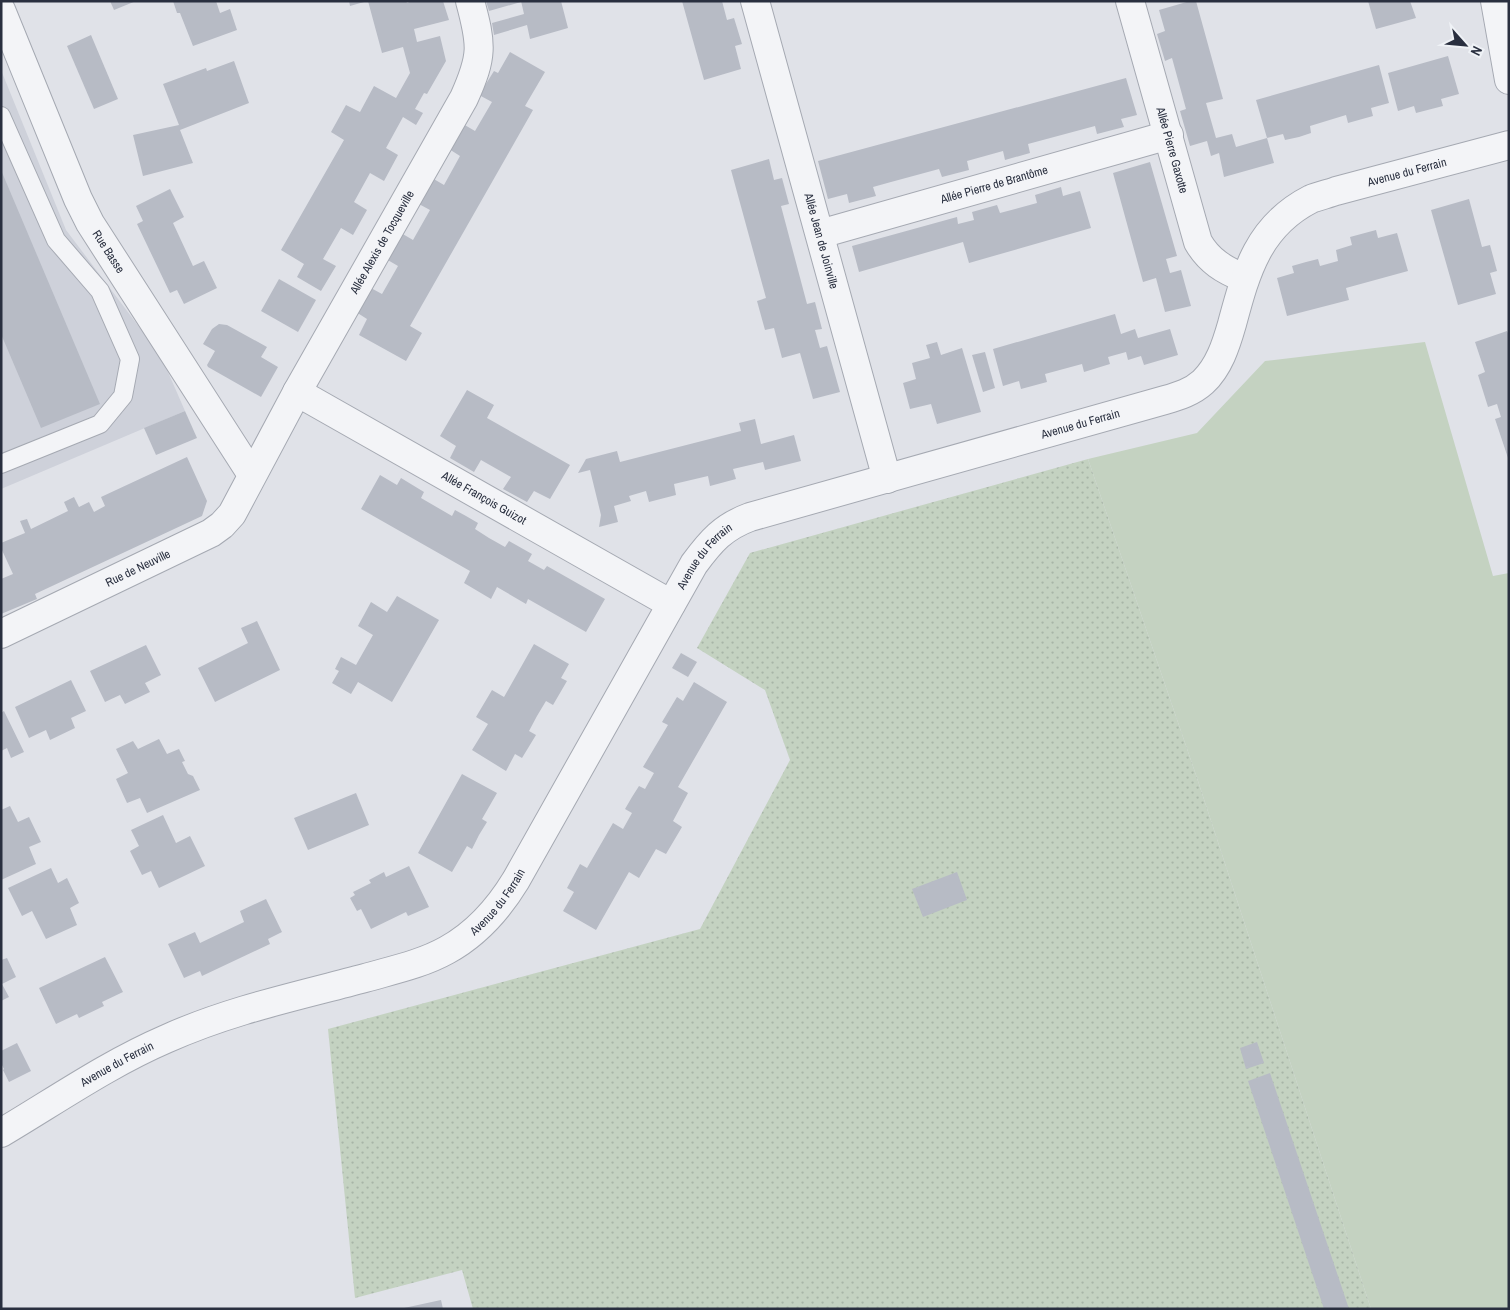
<svg xmlns="http://www.w3.org/2000/svg" width="1510" height="1310" viewBox="0 0 1510 1310" font-family="'Archivo Narrow',sans-serif">
  <defs>
    <pattern id="park-dots" width="8" height="8" patternUnits="userSpaceOnUse" patternTransform="scale(1.25)"><rect width="8" height="8" fill="#c4d2c1"/><path d="M2 2h.1M6 6h.1" fill="none" stroke="#a8b5a7" stroke-width="1.8" stroke-linecap="round"/></pattern>
  </defs>
  <rect width="100%" height="100%" fill="#e0e2e8"/>
  <polygon fill="#ced1da" points="1,70 66,230 161,356 185,411 1,489"/>
  <polygon fill="#c4d2c1" points="1425,342 1493,576 1509,573 1509,1309 1371,1309 1197,778 1088,459 1197,433 1265,361"/>
  <polygon fill="url(#park-dots)" points="1088,459 1197,778 1371,1309 473,1309 462,1270 355,1298 328,1029 700,929 790,760 765,690 697,648 750,553"/>
  <g fill="#b7bbc5">
    <polygon points="110,1 136,1 114,10"/>
    <polygon points="173,1 216,1 220,13 230,9 237,30 193,46 180,13 177,13"/>
    <polygon points="349,1 364,1 364,2 350,6"/>
    <polygon points="368,1 406,1 407,3 412,1 443,1 449,20 414,29 417,42 440,36 446,61 427,94 424,93 415,109 423,113 416,125 403,117 386,148 398,155 384,181 370,173 354,202 367,210 353,235 341,228 323,259 336,266 321,291 297,277 304,264 281,250 344,140 331,132 346,105 360,112 374,86 396,98 410,73 403,47 382,53"/>
    <polygon points="486,1 521,1 521,2 489,11"/>
    <polygon points="521,1 561,1 568,28 530,39 527,25 494,35 492,23 524,14"/>
    <polygon points="682,1 722,1 727,20 734,18 742,44 735,46 741,69 704,80"/>
    <polygon points="1190,1 1196,1 1223,99 1206,103 1216,138 1232,134 1236,147 1267,138 1274,163 1224,177 1219,153 1211,156 1207,141 1190,146 1180,111 1186,109 1172,58 1165,61 1157,34 1165,31 1159,10"/>
    <polygon points="1368,1 1410,1 1416,18 1376,29"/>
    <polygon points="91,35 118,99 94,109 67,46"/>
    <polygon points="510,52 545,72 525,106 533,110 410,326 422,333 406,361 359,335 367,319 356,312 369,287 382,294 398,266 386,259 401,233 413,240 430,210 417,203 432,178 444,185 460,156 449,149 463,124 475,131 492,102 479,95 494,71 498,73"/>
    <polygon points="1448,56 1459,94 1441,99 1443,106 1416,113 1414,106 1398,111 1388,73"/>
    <polygon points="234,61 249,103 180,130 193,163 143,176 133,135 179,125 163,84 206,68 207,71"/>
    <polygon points="1379,65 1389,103 1371,108 1373,116 1348,123 1346,115 1310,126 1311,133 1299,137 1285,140 1283,134 1267,138 1256,100"/>
    <polygon points="1126,78 1137,115 1121,119 1124,127 1097,134 1095,126 1028,144 1030,153 1005,160 1003,151 967,161 969,170 942,177 939,169 891,182 873,187 876,196 849,203 847,194 828,199 818,161"/>
    <polygon points="769,159 774,180 782,178 789,204 781,206 807,304 815,302 822,329 815,330 820,348 827,346 840,392 813,399 800,353 782,358 774,328 765,330 757,301 766,298 731,170"/>
    <polygon points="1150,162 1177,256 1166,259 1170,273 1181,270 1191,306 1165,312 1156,278 1143,282 1113,173"/>
    <polygon points="1,170 100,404 41,428 1,334"/>
    <polygon points="1061,187 1063,196 1080,191 1091,228 969,263 963,242 859,272 852,246 957,217 958,224 974,220 972,212 997,205 1000,213 1037,203 1035,195"/>
    <polygon points="170,189 184,217 173,223 193,266 204,261 217,288 184,304 177,290 170,293 137,224 143,221 136,206"/>
    <polygon points="1469,199 1482,247 1490,245 1497,271 1490,273 1496,294 1458,305 1431,210"/>
    <polygon points="1376,230 1378,238 1397,233 1408,271 1346,288 1349,300 1287,316 1277,278 1294,273 1292,266 1306,262 1318,259 1320,266 1338,261 1336,250 1352,245 1350,237"/>
    <polygon points="279,279 316,300 298,332 261,311"/>
    <polygon points="1115,314 1121,334 1135,329 1138,338 1170,329 1178,355 1144,365 1141,356 1128,360 1126,352 1108,357 1110,364 1084,372 1082,364 1045,374 1047,382 1021,389 1019,381 1003,386 993,349"/>
    <polygon points="219,324 227,325 267,347 261,357 278,367 261,397 208,367 207,365 215,351 203,344 212,329"/>
    <polygon points="1507,331 1509,335 1508,458 1495,419 1501,417 1497,404 1488,407 1478,375 1485,372 1475,342"/>
    <polygon points="937,342 941,355 962,348 981,412 937,424 931,404 910,409 903,383 916,379 912,363 930,358 926,345"/>
    <polygon points="985,352 995,388 983,392 972,355"/>
    <polygon points="467,390 494,405 487,418 570,465 550,499 534,491 527,502 503,489 511,477 481,460 474,472 450,458 456,446 440,436"/>
    <polygon points="185,411 197,438 156,455 144,428"/>
    <polygon points="755,419 761,444 794,435 801,461 765,470 763,462 733,469 736,479 710,486 708,476 674,484 676,495 649,502 646,491 629,496 631,501 614,506 618,522 599,527 601,515 590,470 578,473 586,459 617,451 620,462 741,431 739,423"/>
    <polygon points="187,457 207,501 202,516 35,594 37,599 1,614 1,579 13,574 1,548 1,543 25,533 20,521 27,519 31,529 68,511 64,502 74,497 79,507 89,502 94,512 105,506 101,497"/>
    <polygon points="380,475 397,485 401,478 424,492 421,498 452,516 455,510 466,516 478,523 475,529 489,538 505,547 509,541 532,554 528,561 544,570 547,566 605,599 586,632 528,599 526,604 497,587 491,599 464,583 470,571 361,509"/>
    <polygon points="397,596 439,620 392,702 358,682 351,694 332,683 339,671 335,669 341,657 356,665 373,635 358,626 371,602 387,612"/>
    <polygon points="257,621 280,670 215,702 198,668 248,643 241,628"/>
    <polygon points="534,644 569,664 561,678 567,681 553,705 546,701 537,716 529,731 536,735 522,758 515,754 506,771 472,750 488,724 476,717 492,690 504,697"/>
    <polygon points="146,645 161,675 145,683 150,692 125,704 120,695 105,702 90,671"/>
    <polygon points="681,653 697,662 688,677 672,668"/>
    <polygon points="71,680 86,711 71,718 75,728 50,740 46,730 29,738 15,707"/>
    <polygon points="694,682 727,702 678,787 688,793 673,821 682,827 666,854 656,849 639,878 629,872 596,930 563,911 574,892 567,888 580,864 587,868 613,823 623,829 632,813 625,809 632,797 639,786 645,789 654,773 643,767 668,725 662,722 677,697 683,701"/>
    <polygon points="4,711 24,752 11,758 7,748 1,751 1,713"/>
    <polygon points="159,739 167,754 179,749 185,761 182,762 188,774 193,776 200,790 147,813 140,798 127,803 116,779 128,773 116,749 133,741 138,749"/>
    <polygon points="462,774 497,793 482,819 487,822 479,835 472,849 467,846 452,872 418,853"/>
    <polygon points="356,793 369,825 308,850 294,818"/>
    <polygon points="10,806 18,822 29,817 41,842 29,847 36,864 1,880 1,810"/>
    <polygon points="163,815 176,843 190,836 205,866 159,888 151,871 142,875 130,851 139,846 131,830"/>
    <polygon points="409,866 429,907 408,916 406,912 371,929 361,909 357,911 350,898 355,895 353,892 371,883 369,880 384,872 386,877"/>
    <polygon points="51,868 58,883 67,878 79,903 70,908 77,925 46,939 32,911 22,916 8,888"/>
    <polygon points="957,872 967,900 923,917 912,889"/>
    <polygon points="266,899 282,932 268,939 270,944 202,976 200,971 184,978 168,944 195,932 200,943 244,922 240,911"/>
    <polygon points="105,957 123,992 102,1002 104,1006 79,1018 77,1014 56,1024 39,988"/>
    <polygon points="7,958 16,977 2,984 9,997 1,1001 1,960"/>
    <polygon points="1257,1042 1264,1063 1246,1069 1240,1048"/>
    <polygon points="17,1043 31,1071 9,1082 3,1070 4,1069 1,1063 1,1051"/>
    <polygon points="1270,1073 1349,1309 1324,1309 1248,1081"/>
    <polygon points="441,1300 443,1309 405,1309 404,1308"/>
  </g>
  <g fill="none" stroke-linecap="round" stroke-linejoin="round">
    <g stroke="#a5a9b2" stroke-width="20">
      <polyline id="lane" points="1,116 56,240 100,291 130,359 123,396 100,424 1,464"/>
    </g>
    <g stroke="#a5a9b2" stroke-width="30">
      <g id="street">
        <path id="s1" d="M755 1 887 479"/>
        <path id="s2" d="M1130 1 1198 242C1209 261 1224 270 1244 278"/>
        <polyline points="1495,1 1509,80"/>
        <path id="s3" d="M1 10 78 199 90 223 252 475"/>
        <path id="s4" d="M820 234 1169 135"/>
        <path id="s5" d="M297 392 671 604"/>
        <path id="s6" d="M1 634 211 533 222 525 232 514 297 392 464 98C483 56 482 45 470 1"/>
        <path id="s7" d="M1 1133C55 1101 108 1064 166 1039 230 1010 298 996 365 978 393 970 422 964 447 950 476 934 499 908 516 880L694 564C711 541 723 527 750 517L1165 400C1179 396 1192 392 1203 382 1219 367 1226 345 1232 324 1246 272 1258 226 1311 199 1318 196 1328 194 1336 191L1509 145"/>
      </g>
    </g>
    <use href="#lane" stroke="#f3f4f7" stroke-width="18"/>
    <use href="#street" stroke="#f3f4f7" stroke-width="28"/>
  </g>
  <g text-anchor="middle" dominant-baseline="central" stroke-width="4" stroke-linejoin="round" paint-order="stroke">
    <g font-size="12" fill="#292f3f" stroke="#eff2f6">
      <text stroke="none"><textPath href="#s2" startOffset="155">Allée Pierre Gaxotte</textPath></text>
      <text stroke="none"><textPath href="#s7" startOffset="1814">Avenue du Ferrain</textPath></text>
      <text stroke="none"><textPath href="#s4" startOffset="181">Allée Pierre de Brantôme</textPath></text>
      <text stroke="none"><textPath href="#s1" startOffset="249">Allée Jean de Joinville</textPath></text>
      <text stroke="none"><textPath href="#s6" startOffset="572">Allée Alexis de Tocqueville</textPath></text>
      <text stroke="none"><textPath href="#s3" startOffset="265">Rue Basse</textPath></text>
      <text stroke="none"><textPath href="#s7" startOffset="1365">Avenue du Ferrain</textPath></text>
      <text stroke="none"><textPath href="#s5" startOffset="215">Allée François Guizot</textPath></text>
      <text stroke="none"><textPath href="#s7" startOffset="960">Avenue du Ferrain</textPath></text>
      <text stroke="none"><textPath href="#s6" startOffset="152">Rue de Neuville</textPath></text>
      <text stroke="none"><textPath href="#s7" startOffset="556">Avenue du Ferrain</textPath></text>
      <text stroke="none"><textPath href="#s7" startOffset="135">Avenue du Ferrain</textPath></text>
    </g>
  </g>
  <rect width="1510" height="1310" fill="none" stroke="#292f3f" stroke-width="5"/>
  <g transform="translate(1465 45) rotate(117)" stroke="#eff2f6" stroke-width="4" paint-order="stroke">
  <path d="M0-4L9 19L0 12L-9 19Z" fill="#292f3f"/>
  <text y="-8" font-size="14" font-weight="bold" text-anchor="middle" fill="#292f3f">N</text>
  </g>
</svg>
